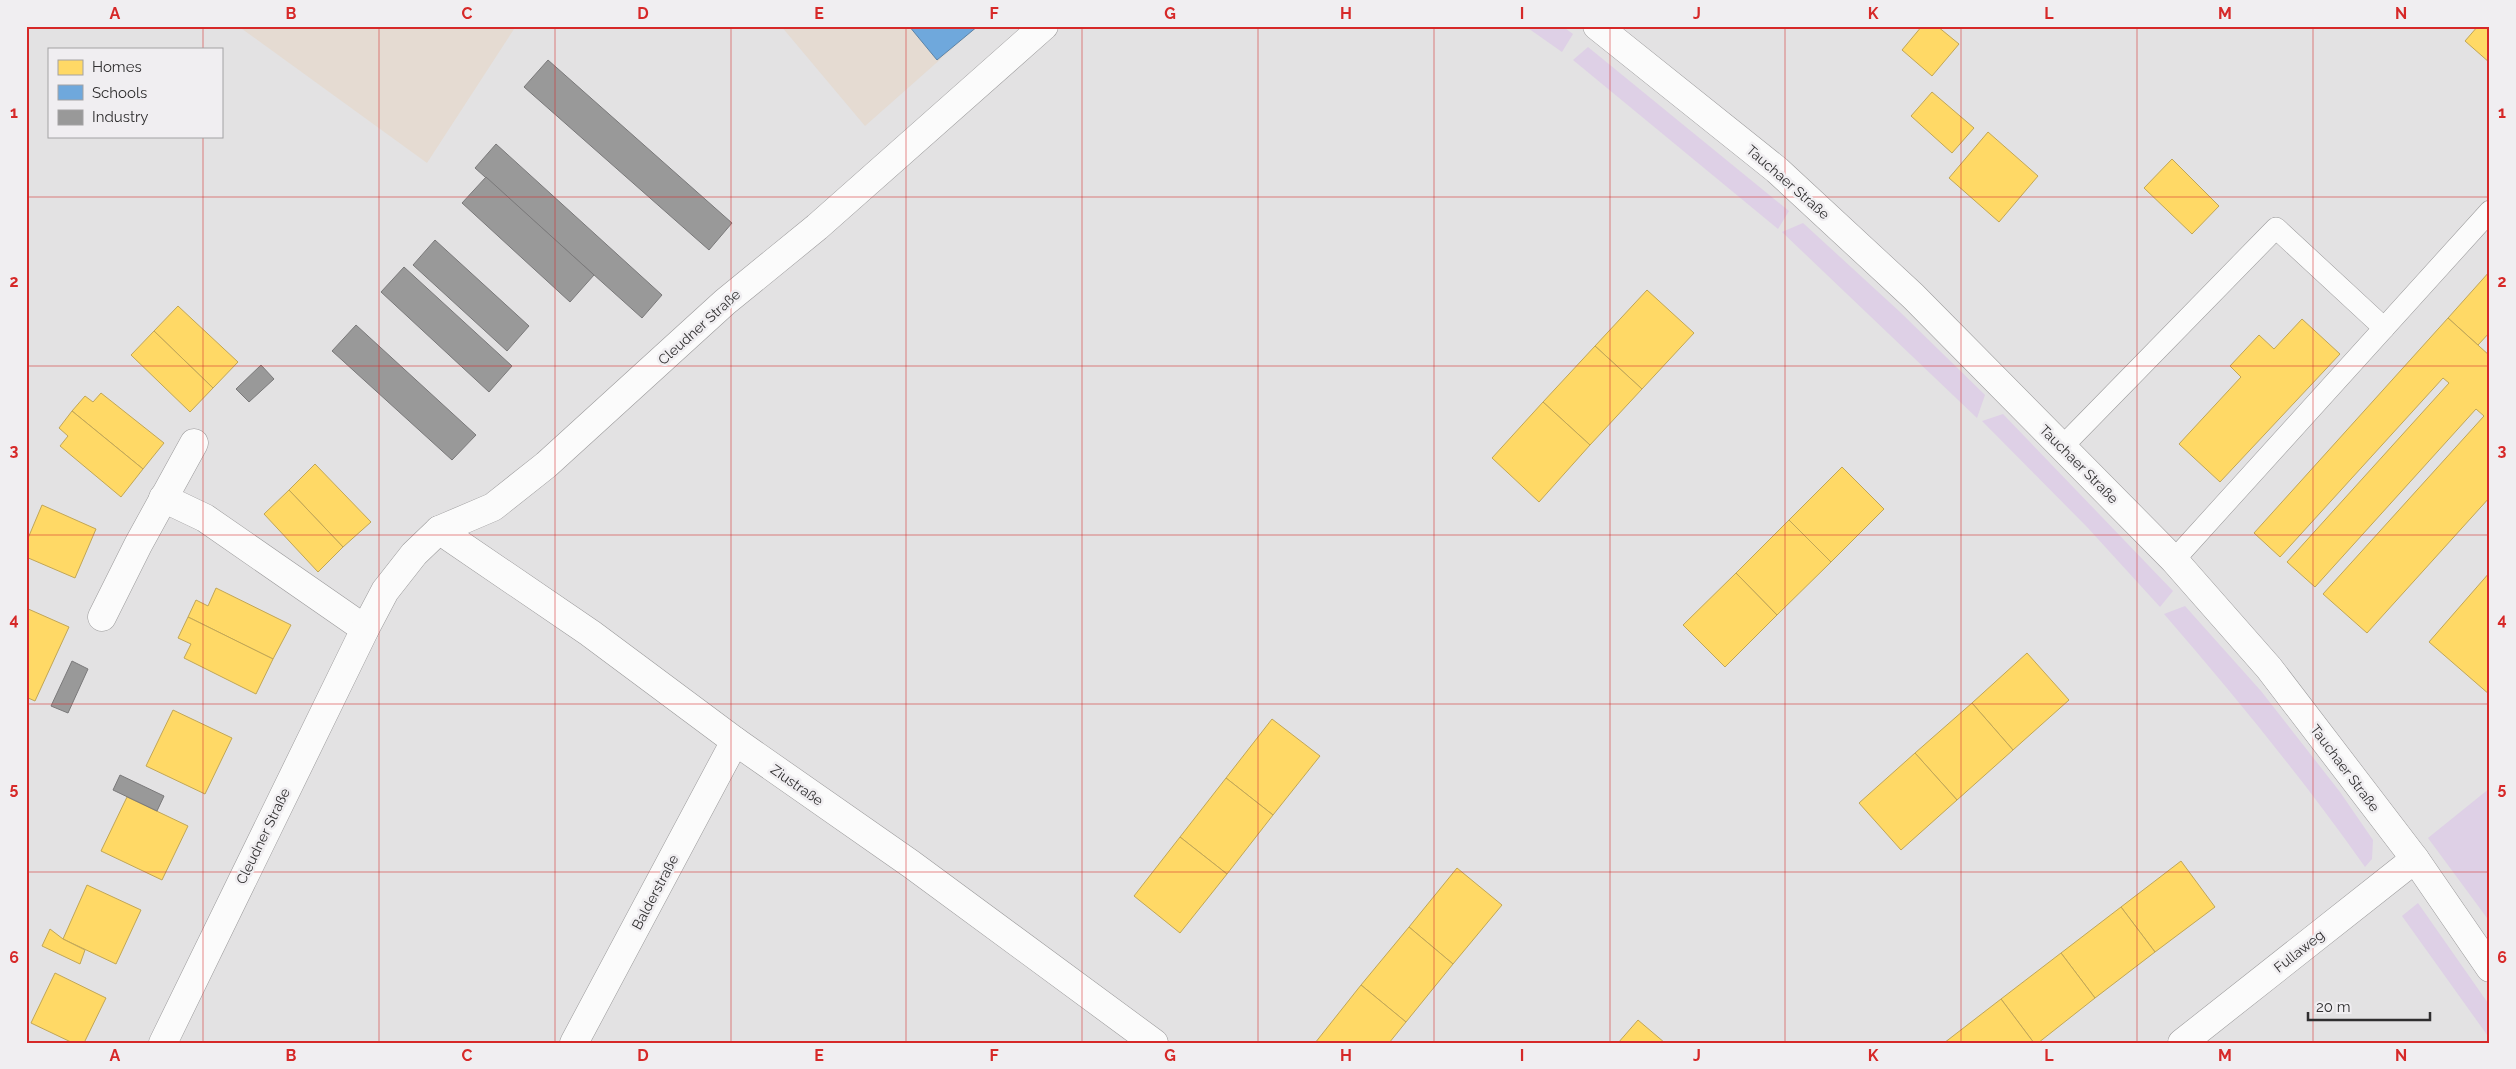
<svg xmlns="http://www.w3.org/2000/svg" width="2516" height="1069" viewBox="0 0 2516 1069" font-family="Raleway,sans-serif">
  <rect width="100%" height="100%" fill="#e3e2e3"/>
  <g fill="#e5dbd2">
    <polygon points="238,26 516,26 427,163"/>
    <polygon points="781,26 978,26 865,126"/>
  </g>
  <g fill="#ded0e6">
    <polygon points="1525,26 1562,26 1573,34 1562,52"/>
    <polygon points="1588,47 1789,211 1778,229 1573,60"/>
    <polygon points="1803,223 1900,312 1985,395 1977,418 1782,232"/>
    <polygon points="2003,414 2173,591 2160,607 2087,527 1982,421"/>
    <path d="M2185 606 2261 691 2340 792 2373 840 2372 859 2365 867C2303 779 2235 696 2164 614Z"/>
    <polygon points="2490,788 2490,922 2428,838"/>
    <polygon points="2418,903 2490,1006 2490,1039 2402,916"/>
  </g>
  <g fill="#ffd966" stroke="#c1a656">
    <polygon points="1922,26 1937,26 1959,44 1932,76 1902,50"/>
    <polygon points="2478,26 2490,26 2490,63 2465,41"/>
    <polygon points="1932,92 1974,128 1952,153 1911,116"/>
    <polygon points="1988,132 2038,176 1999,222 1949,178"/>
    <polygon points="2172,159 2219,206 2192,234 2144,188"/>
    <polygon points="2490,271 2490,332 2478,345 2448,318"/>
    <polygon points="1647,290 1694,333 1642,389 1595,346"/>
    <polygon points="178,306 238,362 213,388 154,331"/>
    <polygon points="2448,318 2490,356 2490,497 2367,633 2323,594 2484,416 2476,409 2315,587 2287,562 2449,383 2443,378 2280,557 2254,533"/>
    <polygon points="2302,319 2340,354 2220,482 2179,444 2241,377 2230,366 2259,335 2274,349"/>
    <polygon points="154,331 213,388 190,412 131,355"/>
    <polygon points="1595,346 1642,389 1590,445 1543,402"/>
    <polygon points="101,393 164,443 143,469 72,411 85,396 93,402"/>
    <polygon points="1543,402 1590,445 1539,502 1492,458"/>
    <polygon points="72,411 143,469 121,497 60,446 68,436 59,428"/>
    <polygon points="315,464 371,522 343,547 289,490"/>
    <polygon points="1842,467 1884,509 1831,562 1789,520"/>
    <polygon points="289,490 343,547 318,572 264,514"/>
    <polygon points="42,505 96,529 75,578 26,557 26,543"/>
    <polygon points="1789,520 1831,562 1777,615 1736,573"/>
    <polygon points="2490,572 2490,695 2429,642"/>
    <polygon points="1736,573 1777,615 1725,667 1683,625"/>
    <polygon points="216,588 291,625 273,659 188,617 196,600 208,606"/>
    <polygon points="26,608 69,627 35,701 26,697"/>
    <polygon points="188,617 273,659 256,694 184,658 191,644 178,638"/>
    <polygon points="2027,653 2069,700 2013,750 1972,703"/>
    <polygon points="1972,703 2013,750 1957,800 1915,753"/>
    <polygon points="173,710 232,738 205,794 146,766"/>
    <polygon points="1272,719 1320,756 1273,815 1226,778"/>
    <polygon points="1915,753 1957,800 1901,850 1859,803"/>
    <polygon points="1226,778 1273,815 1227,874 1180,837"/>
    <polygon points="127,797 188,826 162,880 101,851"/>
    <polygon points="1180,837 1227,874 1180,933 1134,896"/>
    <polygon points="2181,861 2215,907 2155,952 2121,907"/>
    <polygon points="1457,868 1502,905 1453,964 1409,927"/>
    <polygon points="87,885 141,910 116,964 63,939"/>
    <polygon points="2121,907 2155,952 2095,998 2061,953"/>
    <polygon points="1409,927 1453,964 1406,1022 1361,985"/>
    <polygon points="50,929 63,939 85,950 80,964 42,946"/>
    <polygon points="2061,953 2095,998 2038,1043 2034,1043 2001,999"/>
    <polygon points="55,973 106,998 84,1043 73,1043 31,1023"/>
    <polygon points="1361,985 1406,1022 1389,1043 1315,1043"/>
    <polygon points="2001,999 2034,1043 1944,1043"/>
    <polygon points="1638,1020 1665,1043 1618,1043"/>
  </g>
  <polygon fill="#6fa8dc" stroke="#5c84a8" points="909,26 978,26 937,60"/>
  <g fill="#999" stroke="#7a797a">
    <polygon points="548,60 732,223 709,250 524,87"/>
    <polygon points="496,144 662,295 642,318 475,168"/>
    <polygon points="486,177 594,275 570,302 462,203"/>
    <polygon points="435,240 529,326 507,351 413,265"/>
    <polygon points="404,267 512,366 489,392 381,292"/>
    <polygon points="356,325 476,435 452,460 332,351"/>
    <polygon points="261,365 274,379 249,402 236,389"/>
    <polygon points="72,661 88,669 68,713 51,706"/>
    <polygon points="120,775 164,796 157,811 113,790"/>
  </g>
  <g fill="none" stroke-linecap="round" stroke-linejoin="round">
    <g stroke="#9a999a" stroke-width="22">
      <g id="lane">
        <polyline points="2062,447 2276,228 2384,328"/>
        <polyline points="2174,560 2490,211"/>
      </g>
    </g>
    <g stroke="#9a999a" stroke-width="29">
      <g id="street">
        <polyline points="163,498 205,518 365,629"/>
        <polyline points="439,530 590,633 735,741 911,864 1154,1043"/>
        <polyline points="102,617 138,545 194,443"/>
        <polyline points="163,1043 365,629 385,591 414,554 439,530 493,507 546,465 725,302 817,227 1044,26"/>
        <polyline points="574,1043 735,741"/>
        <polyline points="2182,1043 2415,859"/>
      </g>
    </g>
    <g stroke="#9a999a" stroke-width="29">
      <polyline id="secondary" points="1597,26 1777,170 1913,296 2174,560 2269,668 2415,859 2490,968"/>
    </g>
    <use href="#lane" stroke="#fbfbfb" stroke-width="21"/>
    <use href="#street" stroke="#fbfbfb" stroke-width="28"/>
    <use href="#secondary" stroke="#fbfbfb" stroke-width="28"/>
  </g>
  <path fill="none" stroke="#d62828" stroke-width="1" stroke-opacity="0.55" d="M203 26V49M379 26V1043M555 26V1043M731 26V1043M906 26V1043M1082 26V1043M1258 26V1043M1434 26V1043M1610 26V1043M1785 26V1043M1961 26V1043M2137 26V1043M2313 26V1043M203 136V1043M26 197H2490M26 366H2490M26 535H2490M26 704H2490M26 872H2490"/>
  <g text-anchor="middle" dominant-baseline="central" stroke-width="5" stroke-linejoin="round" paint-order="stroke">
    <g font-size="14" fill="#302f30" stroke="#f0eef1">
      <text transform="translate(1788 182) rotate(41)">Tauchaer Straße</text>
      <text transform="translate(699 327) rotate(-42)">Cleudner Straße</text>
      <text transform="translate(2079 464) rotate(45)">Tauchaer Straße</text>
      <text transform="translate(2345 768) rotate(53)">Tauchaer Straße</text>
      <text transform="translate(797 785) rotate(35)">Ziustraße</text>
      <text transform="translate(263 836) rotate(-64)">Cleudner Straße</text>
      <text transform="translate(655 892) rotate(-62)">Balderstraße</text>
      <text transform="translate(2299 951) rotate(-38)">Fullaweg</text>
    </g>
  </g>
  <rect width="2516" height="1069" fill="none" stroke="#f0eef1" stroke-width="55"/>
  <rect x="48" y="48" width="175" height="90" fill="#f0eef1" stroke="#a3a2a4"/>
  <rect x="58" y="60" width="25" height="15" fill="#ffd966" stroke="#a3a2a4"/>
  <text x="92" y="72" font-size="15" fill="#302f30">Homes</text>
  <rect x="58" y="85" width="25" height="15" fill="#6fa8dc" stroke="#a3a2a4"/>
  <text x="92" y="98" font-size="15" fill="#302f30">Schools</text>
  <rect x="58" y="110" width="25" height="15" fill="#999999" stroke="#a3a2a4"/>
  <text x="92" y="122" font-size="15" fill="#302f30">Industry</text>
  <path d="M2308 1012v8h122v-8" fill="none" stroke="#302f30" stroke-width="2.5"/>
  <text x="2316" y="1012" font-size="15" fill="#302f30" stroke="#f0eef1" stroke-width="4" paint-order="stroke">20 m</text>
  <rect x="28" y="28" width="2460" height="1014" fill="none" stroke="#d62828" stroke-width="2"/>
  <g font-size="16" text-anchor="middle" font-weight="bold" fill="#d62828">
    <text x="115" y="19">A</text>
    <text x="291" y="19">B</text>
    <text x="467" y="19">C</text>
    <text x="643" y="19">D</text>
    <text x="819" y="19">E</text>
    <text x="994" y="19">F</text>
    <text x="1170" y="19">G</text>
    <text x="1346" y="19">H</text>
    <text x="1522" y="19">I</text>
    <text x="1697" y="19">J</text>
    <text x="1873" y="19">K</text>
    <text x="2049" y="19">L</text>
    <text x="2225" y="19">M</text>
    <text x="2401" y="19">N</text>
    <text x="14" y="118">1</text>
    <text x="2502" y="118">1</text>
    <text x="14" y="287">2</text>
    <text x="2502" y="287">2</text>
    <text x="14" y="456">3</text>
    <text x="2502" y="456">3</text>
    <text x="14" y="625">4</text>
    <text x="2502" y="625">4</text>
    <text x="14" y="794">5</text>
    <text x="2502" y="794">5</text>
    <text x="14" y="963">6</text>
    <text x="2502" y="963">6</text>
    <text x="115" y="1061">A</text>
    <text x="291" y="1061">B</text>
    <text x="467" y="1061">C</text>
    <text x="643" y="1061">D</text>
    <text x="819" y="1061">E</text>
    <text x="994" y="1061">F</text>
    <text x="1170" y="1061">G</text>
    <text x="1346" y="1061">H</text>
    <text x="1522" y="1061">I</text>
    <text x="1697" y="1061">J</text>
    <text x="1873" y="1061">K</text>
    <text x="2049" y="1061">L</text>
    <text x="2225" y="1061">M</text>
    <text x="2401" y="1061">N</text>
  </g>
</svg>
